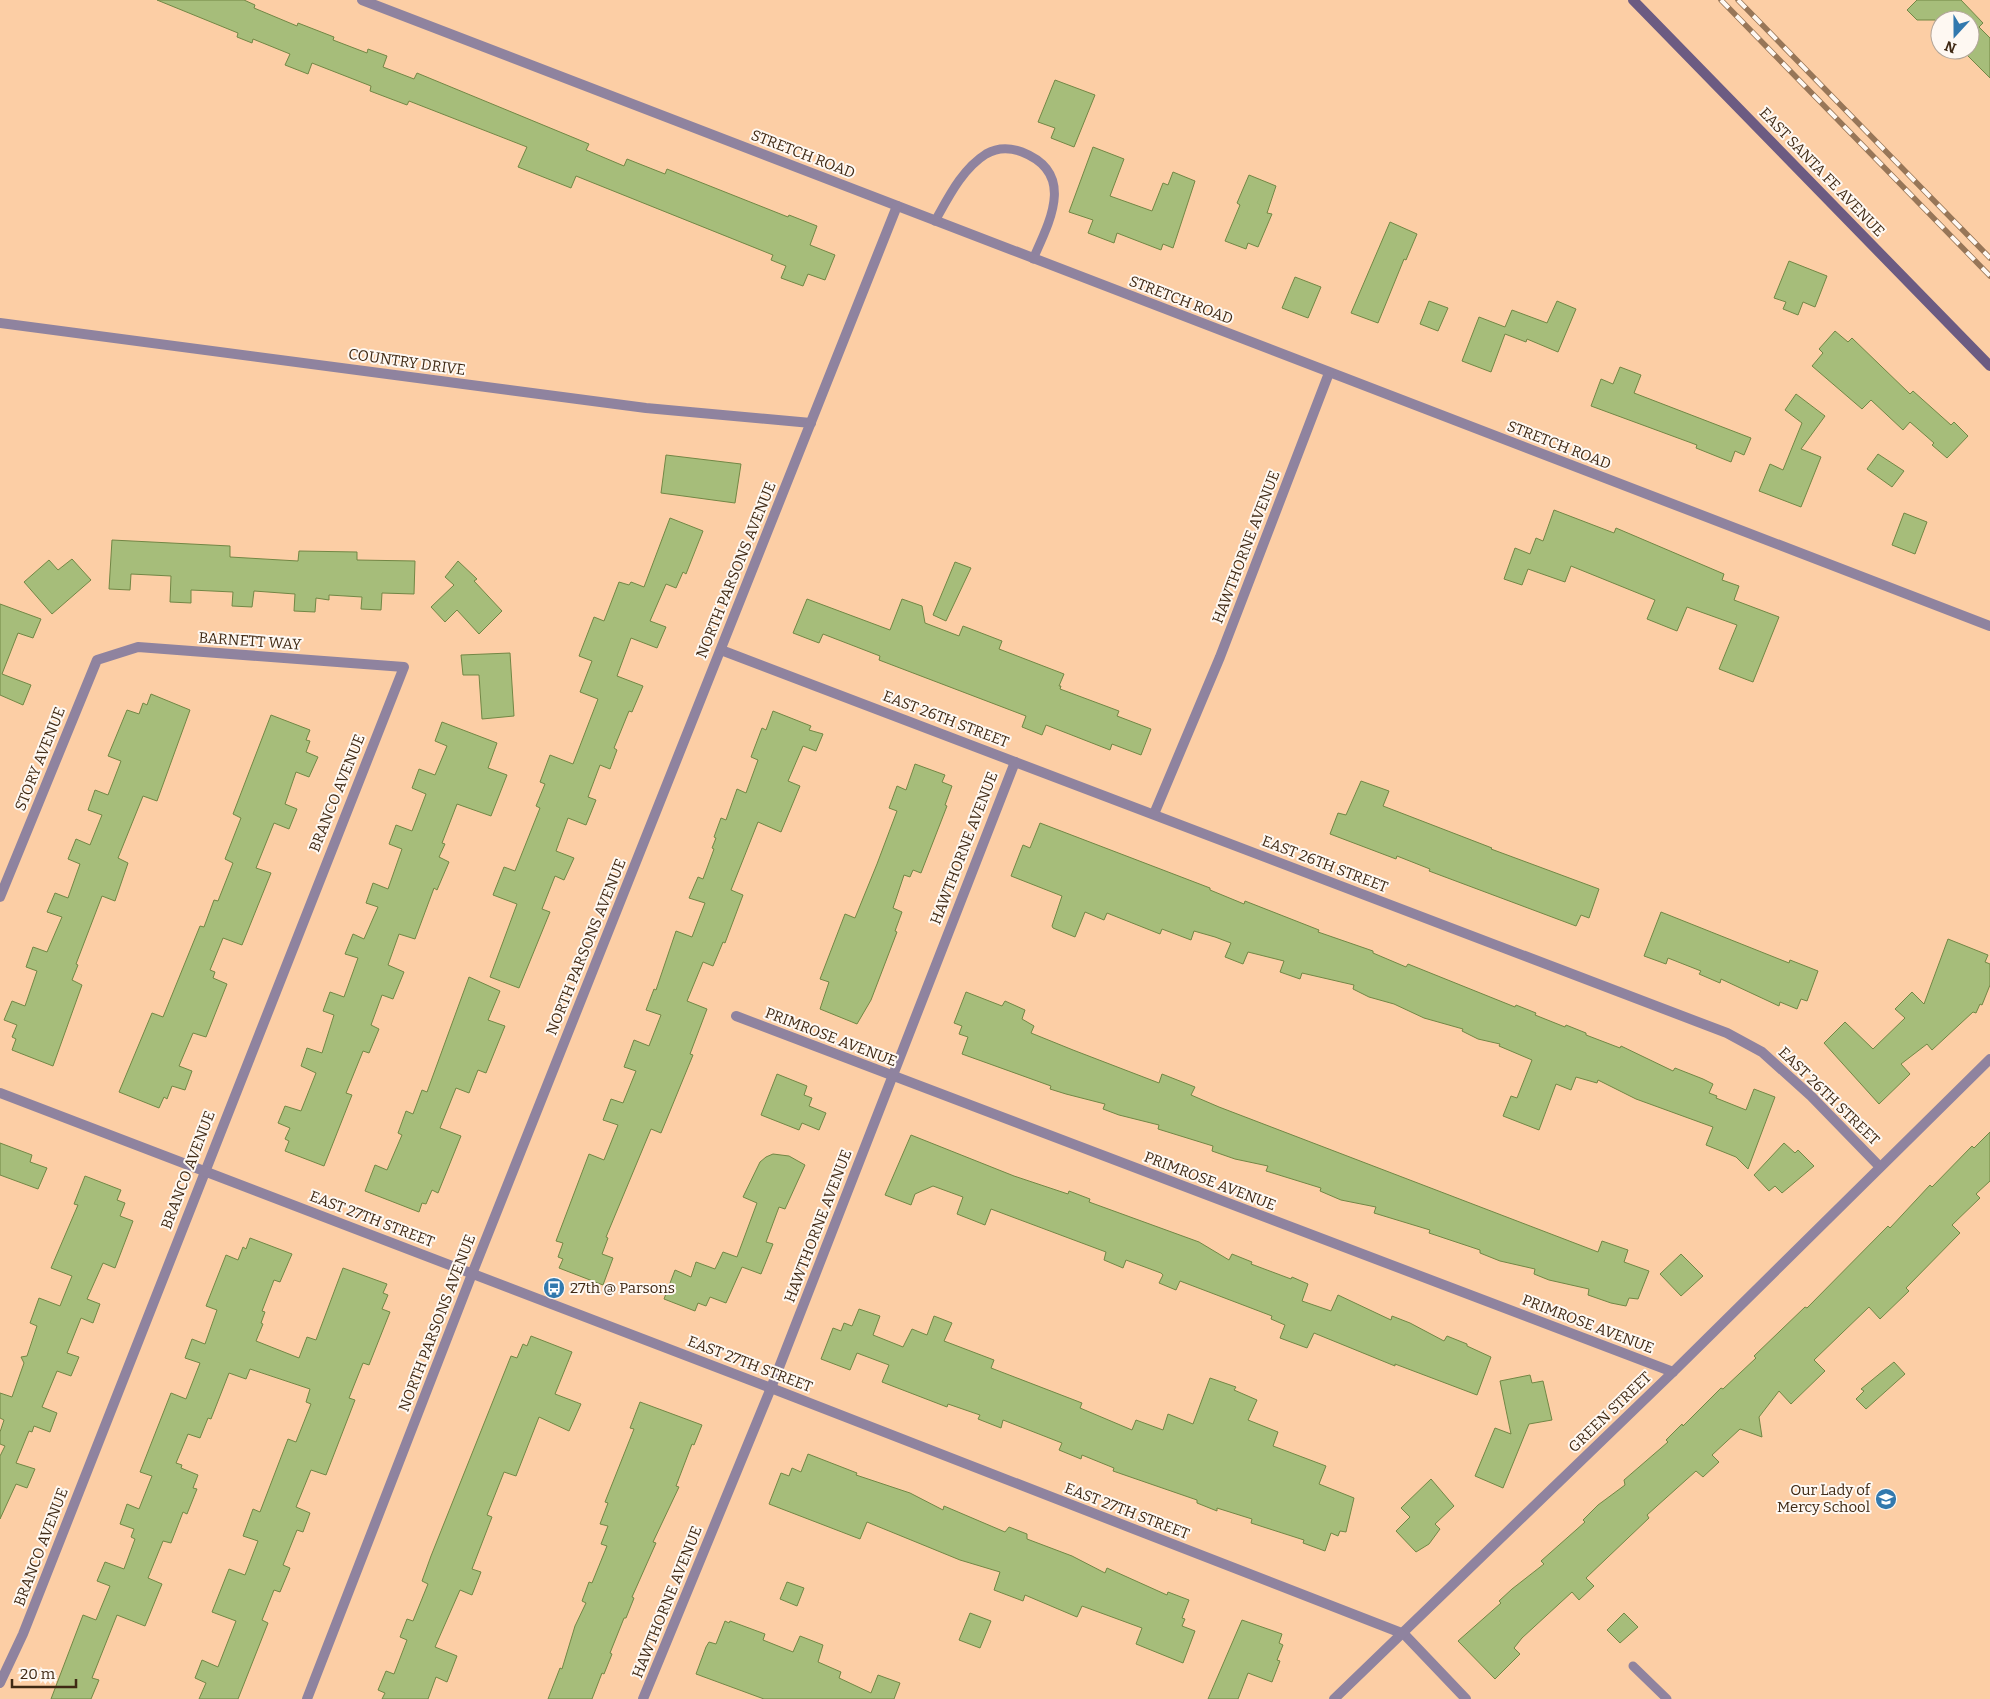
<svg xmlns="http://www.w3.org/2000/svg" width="1990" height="1699" viewBox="0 0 1990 1699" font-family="Bitter,serif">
  <rect width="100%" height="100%" fill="#fccea5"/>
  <g fill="#a6bd7a" stroke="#728745">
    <polygon points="157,0 244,0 255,5 254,8 297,26 298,23 334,37 333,40 367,53 368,49 387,56 383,67 414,79 417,73 589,144 586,150 624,166 627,159 665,174 667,169 788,217 789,215 817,226 810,245 835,255 825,280 808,274 803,286 781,278 786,266 771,260 773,255 576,176 571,188 518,167 527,147 409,101 407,105 370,91 371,86 312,63 308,74 285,65 290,54 253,39 252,43 237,37 238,33"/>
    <polygon points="1917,0 1961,0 1983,23 1979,27 1990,38 1990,78 1964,52 1970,50 1970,20 1940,20 1940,25 1935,20 1917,20 1907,10"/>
    <polygon points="1055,80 1095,95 1074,147 1051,138 1055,128 1038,122"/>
    <polygon points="1093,147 1124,159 1110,196 1152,211 1163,183 1168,185 1173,172 1195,181 1173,248 1163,244 1161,250 1117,233 1114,243 1088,233 1093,220 1069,212"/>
    <polygon points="1249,175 1276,186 1267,213 1272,214 1258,247 1248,243 1246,249 1225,241 1240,205 1237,203"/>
    <polygon points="1390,222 1417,234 1406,260 1404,259 1378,323 1351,313"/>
    <polygon points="1789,261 1827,276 1815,307 1803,302 1798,315 1783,309 1786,302 1774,298"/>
    <polygon points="1295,277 1321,287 1308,318 1282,308"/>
    <polygon points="1429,301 1448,308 1438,331 1420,324"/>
    <polygon points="1557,301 1576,309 1558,352 1527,339 1526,342 1505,334 1491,372 1462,361 1479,317 1505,327 1512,310 1547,323"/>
    <polygon points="1835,331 1848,342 1852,338 1910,394 1913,391 1951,425 1954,422 1968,436 1947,458 1932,445 1934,443 1910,422 1903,430 1871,400 1862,409 1812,366 1823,353 1819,349"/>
    <polygon points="1620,367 1641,375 1634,393 1751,438 1744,455 1735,451 1731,462 1696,448 1697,445 1591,406 1601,379 1613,384"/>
    <polygon points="1796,394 1825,416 1801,449 1821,457 1801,507 1759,491 1770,464 1783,470 1802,423 1785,410"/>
    <polygon points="1878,454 1904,471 1892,487 1867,469"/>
    <polygon points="666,455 741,464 735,503 661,493"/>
    <polygon points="1554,510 1614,533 1616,528 1724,574 1722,580 1739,586 1734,600 1779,617 1753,682 1719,669 1737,625 1687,607 1677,631 1647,619 1655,600 1571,566 1565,582 1528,569 1522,585 1504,579 1515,548 1530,554 1536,538 1543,541"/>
    <polygon points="1904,513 1927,522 1915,554 1892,545"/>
    <polygon points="670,518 703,531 686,574 683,572 676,588 666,584 650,621 666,627 657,648 631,638 617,676 643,686 632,712 629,711 614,748 617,750 610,769 600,765 588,797 596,800 586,825 568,818 556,851 574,858 564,880 555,876 542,909 550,912 519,988 490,977 517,904 493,895 504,867 515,871 540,808 536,806 545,784 540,782 550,755 573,764 598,699 580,692 592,661 579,656 594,617 604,621 619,582 629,585 631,582 644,587"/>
    <polygon points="112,540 230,546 230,557 298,561 299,551 357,552 357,560 415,561 414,594 382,593 381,610 361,609 362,597 329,595 329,600 316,598 315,612 294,611 295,594 254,591 252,607 232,606 233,592 191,590 191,603 170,602 171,576 131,574 130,590 109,589"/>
    <polygon points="72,559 91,580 52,614 24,582 49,560 58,570"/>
    <polygon points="458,561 477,579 474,581 502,611 479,634 457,610 445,622 431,607 454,585 445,577"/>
    <polygon points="955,562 971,568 946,621 933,615"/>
    <polygon points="807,599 890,630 902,599 922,606 925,623 959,636 963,626 1002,641 999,649 1064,674 1059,686 1061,686 1060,689 1119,711 1117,716 1151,729 1141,755 1112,744 1110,750 1046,725 1042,735 1022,727 1026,716 879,660 880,656 823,634 819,643 793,633"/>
    <polygon points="0,604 41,619 33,638 18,633 2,674 31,685 23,705 0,695"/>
    <polygon points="510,653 514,716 482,719 479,675 463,675 461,655"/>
    <polygon points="151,694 190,710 157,801 143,796 118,858 128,863 115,901 102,896 76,964 78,965 72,980 82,985 53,1066 12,1050 16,1039 12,1037 17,1025 4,1020 12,1001 25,1006 37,971 26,967 33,947 47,952 62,917 47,912 55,893 68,898 80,864 68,859 76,839 90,845 102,815 88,810 95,790 108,795 121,761 108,756 127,710 139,714 143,703 147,705"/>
    <polygon points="773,711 811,726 809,730 823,734 816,751 803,746 788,781 800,786 781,832 758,822 731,890 743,895 725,943 723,942 713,966 703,962 687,1001 707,1009 690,1054 693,1055 661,1133 651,1129 606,1237 608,1238 602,1254 613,1258 603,1285 559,1268 563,1259 558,1257 563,1243 556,1241 589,1154 604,1160 618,1125 603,1120 611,1099 623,1103 636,1071 624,1067 634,1040 649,1046 661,1015 646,1010 654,989 656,990 676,931 692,937 705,903 689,898 698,877 703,879 714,849 712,848 716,838 714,837 721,818 726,820 737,789 746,793 758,760 751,757 762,728 766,730"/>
    <polygon points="271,715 310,730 306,740 310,741 306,752 318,757 309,777 296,772 285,804 297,809 289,829 274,823 256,868 271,873 242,945 223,938 210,970 215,972 213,978 227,984 206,1037 193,1033 179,1066 192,1071 185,1090 172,1086 167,1099 164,1097 159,1108 119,1092 152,1013 163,1017 200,926 204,927 214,900 218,901 233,863 225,859 241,818 233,814"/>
    <polygon points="442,722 497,743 488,768 507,775 491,816 457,804 442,843 445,844 439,857 449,862 437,890 434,888 415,939 399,934 388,965 404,972 393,999 382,995 371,1025 379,1029 369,1053 363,1051 346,1093 352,1095 324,1166 285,1151 289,1141 285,1139 290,1128 278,1123 285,1106 301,1111 316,1073 301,1066 307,1048 322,1053 334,1015 323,1011 330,992 344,997 358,958 345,954 353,934 364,939 378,907 366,903 373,883 388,889 402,849 389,844 396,825 412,831 426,794 412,788 419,769 435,775 447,746 435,741"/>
    <polygon points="915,764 945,775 942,782 952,786 945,805 947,806 921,873 913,870 910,877 904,875 893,908 902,912 895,931 897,932 871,1000 857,1024 820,1009 829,982 820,979 845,914 855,918 877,864 897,811 889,808 897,786 906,790"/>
    <polygon points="1361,781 1389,791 1383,806 1492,848 1491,849 1599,889 1589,918 1581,915 1576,926 1429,871 1430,869 1397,856 1396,859 1330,834 1338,813 1346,815"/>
    <polygon points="1040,823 1210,888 1210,890 1244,904 1245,901 1319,930 1318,932 1373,951 1373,953 1406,967 1408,964 1515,1007 1516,1005 1536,1013 1535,1015 1565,1027 1566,1025 1586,1033 1586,1035 1620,1048 1621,1046 1673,1071 1675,1068 1703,1079 1713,1084 1709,1093 1717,1096 1716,1098 1746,1110 1754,1089 1775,1097 1748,1169 1736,1157 1706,1145 1713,1127 1636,1099 1598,1080 1597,1083 1576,1077 1571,1090 1556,1084 1539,1130 1503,1116 1511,1096 1517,1098 1532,1060 1499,1046 1500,1044 1478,1039 1462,1031 1463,1029 1424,1018 1394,1004 1369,997 1353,989 1354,985 1302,973 1300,979 1280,972 1284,961 1248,952 1243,964 1225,957 1231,943 1215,937 1194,931 1191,940 1162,929 1160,934 1107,913 1104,920 1085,912 1075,937 1053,928 1052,926 1062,896 1011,876 1023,845 1030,848"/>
    <polygon points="1661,912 1789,963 1790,960 1818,971 1807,1001 1801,999 1797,1009 1780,1002 1779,1006 1721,979 1720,983 1699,974 1701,971 1668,958 1666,964 1644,956"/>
    <polygon points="1948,939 1988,955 1985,962 1990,964 1990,985 1982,1005 1980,1004 1976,1013 1973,1012 1932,1050 1927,1044 1901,1064 1910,1074 1879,1104 1824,1043 1845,1022 1873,1049 1905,1018 1895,1009 1912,992 1924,1004"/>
    <polygon points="469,977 500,991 488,1020 505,1026 486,1073 478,1070 469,1093 456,1088 440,1128 461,1136 438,1193 432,1190 426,1204 422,1203 419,1212 365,1191 375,1165 387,1170 402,1135 398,1133 406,1111 413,1114 422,1090 427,1092"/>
    <polygon points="966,992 1002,1006 1005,1001 1025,1010 1022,1019 1034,1026 1031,1033 1073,1050 1159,1083 1162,1074 1195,1087 1191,1095 1219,1107 1598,1252 1602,1241 1628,1250 1624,1262 1649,1271 1638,1299 1629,1298 1626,1306 1611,1303 1588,1295 1589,1289 1549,1280 1534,1274 1535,1269 1500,1261 1480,1253 1480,1250 1429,1233 1430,1230 1374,1213 1376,1207 1341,1200 1320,1191 1321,1188 1266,1171 1268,1166 1235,1159 1212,1151 1213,1146 1158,1129 1159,1125 1119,1115 1103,1109 1105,1104 1066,1094 1050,1089 1051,1086 962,1054 968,1037 959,1034 962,1026 954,1023"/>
    <polygon points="777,1074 807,1086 804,1095 812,1098 809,1106 826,1113 819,1130 802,1123 799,1130 761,1115"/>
    <polygon points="1990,1132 1990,1181 1976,1194 1980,1198 1952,1225 1960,1233 1906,1288 1909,1291 1880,1319 1869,1307 1814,1360 1825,1371 1791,1404 1779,1391 1759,1417 1762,1437 1740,1429 1712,1455 1719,1462 1703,1477 1696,1471 1647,1515 1649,1518 1586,1578 1594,1586 1579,1600 1572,1592 1522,1638 1514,1648 1520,1654 1495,1679 1458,1641 1501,1603 1499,1601 1512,1589 1544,1564 1541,1561 1585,1522 1583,1520 1598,1505 1625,1485 1624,1480 1668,1442 1666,1440 1682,1424 1683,1426 1721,1388 1723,1389 1756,1358 1754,1356 1805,1307 1807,1308 1888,1226 1890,1228 1930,1185 1932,1187 1972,1146 1974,1148"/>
    <polygon points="911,1135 1014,1176 1068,1194 1069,1191 1090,1199 1089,1202 1199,1242 1229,1260 1232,1254 1252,1262 1251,1264 1291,1279 1292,1277 1308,1284 1302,1301 1331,1311 1338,1295 1391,1320 1392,1316 1410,1323 1444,1341 1447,1336 1467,1344 1467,1346 1491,1357 1477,1395 1395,1364 1395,1366 1314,1333 1307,1348 1280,1338 1285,1325 1271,1319 1272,1316 1180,1281 1176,1290 1159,1283 1163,1275 1161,1273 1126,1260 1123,1268 1104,1260 1106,1252 991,1209 985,1225 957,1214 963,1197 933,1186 915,1194 911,1205 885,1195"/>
    <polygon points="0,1143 32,1155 30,1162 47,1168 38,1189 0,1175"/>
    <polygon points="1784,1143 1795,1153 1798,1150 1814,1166 1782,1193 1775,1186 1769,1191 1754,1175"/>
    <polygon points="773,1154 789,1156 805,1165 785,1209 779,1207 766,1242 773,1244 761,1274 742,1267 726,1303 710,1297 706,1306 698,1303 695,1311 664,1299 675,1270 691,1277 696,1262 715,1269 723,1252 737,1257 757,1203 743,1197 760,1162 766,1157"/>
    <polygon points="85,1176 121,1190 117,1200 125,1203 120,1216 133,1221 115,1268 103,1263 87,1299 100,1304 93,1323 81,1318 67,1353 79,1357 71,1376 57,1371 42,1407 57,1413 50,1432 34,1426 32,1432 29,1431 16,1463 35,1469 27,1488 16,1484 0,1519 0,1456 5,1446 0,1444 0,1432 4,1420 0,1418 0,1393 12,1397 24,1363 21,1357 27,1356 37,1326 30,1323 39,1298 60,1306 72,1276 51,1268 78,1205 74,1204"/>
    <polygon points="250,1238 292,1254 280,1282 274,1280 262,1311 265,1312 261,1323 263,1324 256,1341 299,1358 307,1337 316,1340 343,1268 387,1284 383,1293 388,1295 382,1309 390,1312 369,1365 363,1363 349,1398 355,1400 326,1475 311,1470 296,1507 310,1513 303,1532 297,1530 283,1565 290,1568 280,1592 274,1590 262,1620 268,1623 238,1699 199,1699 206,1683 195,1678 202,1660 218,1667 236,1621 212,1612 229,1569 245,1575 258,1541 243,1536 253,1509 260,1512 288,1439 296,1442 311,1404 306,1402 310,1389 250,1369 246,1379 229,1373 211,1419 208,1418 200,1438 188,1434 176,1463 182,1465 181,1468 198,1475 193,1488 197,1489 187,1514 183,1512 171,1543 163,1541 148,1578 162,1584 145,1626 117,1615 92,1678 99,1680 91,1699 51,1699 83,1615 96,1620 110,1586 97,1581 105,1562 124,1569 135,1539 131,1537 134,1529 120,1524 127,1504 139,1509 152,1476 140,1472 171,1393 186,1399 200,1363 185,1358 192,1339 205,1344 217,1310 206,1306 226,1255 238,1260 243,1247 246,1249"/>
    <polygon points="1681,1254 1703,1276 1681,1296 1660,1274"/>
    <polygon points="859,1309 880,1316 873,1335 903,1347 912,1329 927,1335 934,1316 952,1323 944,1341 994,1360 991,1368 1082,1403 1080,1408 1132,1430 1136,1420 1163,1430 1168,1414 1193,1424 1210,1378 1236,1387 1234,1390 1257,1400 1248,1420 1278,1432 1273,1446 1326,1466 1319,1484 1354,1498 1346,1532 1340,1531 1338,1536 1331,1533 1325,1551 1303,1543 1304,1540 1251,1523 1252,1519 1217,1508 1217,1511 1197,1503 1197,1500 1113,1471 1114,1468 1082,1455 1081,1459 1059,1450 1062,1443 1003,1420 1001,1428 978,1419 980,1415 948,1404 947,1407 882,1382 889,1365 857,1353 850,1370 821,1359 833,1328 841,1331 844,1323 852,1326"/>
    <polygon points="531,1336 572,1352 555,1394 581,1404 569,1431 539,1417 516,1476 504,1472 487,1515 492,1517 472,1569 481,1572 472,1595 460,1590 435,1647 457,1656 447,1682 436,1677 428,1699 382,1699 385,1693 378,1690 386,1671 394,1674 407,1640 400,1637 407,1619 413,1621 428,1584 422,1581 431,1556 511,1356 517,1358 523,1344 527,1346"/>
    <polygon points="1894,1362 1905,1374 1866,1409 1856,1399 1864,1391 1861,1389"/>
    <polygon points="1530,1375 1532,1383 1543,1381 1552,1420 1529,1424 1503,1488 1475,1476 1495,1428 1511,1434 1500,1381"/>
    <polygon points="640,1402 702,1425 694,1445 692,1444 676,1486 679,1487 653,1542 656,1543 632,1597 634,1598 626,1618 624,1618 610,1653 612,1654 604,1674 602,1673 592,1699 548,1699 560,1668 562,1669 575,1626 586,1603 582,1601 589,1582 592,1583 607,1546 601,1544 608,1526 600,1524 608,1503 605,1502 634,1429 630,1428"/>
    <polygon points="808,1454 857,1473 856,1475 910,1493 943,1510 944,1506 1005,1532 1009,1527 1027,1534 1027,1539 1072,1556 1105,1573 1107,1568 1167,1595 1168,1592 1189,1600 1182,1618 1185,1619 1182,1626 1195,1631 1183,1663 1136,1644 1142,1628 1082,1606 1077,1617 1025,1595 1023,1601 994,1590 1000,1572 960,1560 867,1522 860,1539 769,1504 781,1473 789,1476 792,1468 801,1472"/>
    <polygon points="1431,1479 1454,1506 1435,1524 1440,1529 1429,1544 1416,1552 1396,1531 1410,1517 1401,1508"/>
    <polygon points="787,1582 804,1588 797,1606 780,1599"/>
    <polygon points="970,1613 991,1621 980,1648 959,1640"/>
    <polygon points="1624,1613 1638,1627 1620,1643 1607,1630"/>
    <polygon points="1242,1620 1282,1634 1279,1643 1283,1645 1277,1660 1280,1661 1272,1682 1248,1673 1238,1699 1208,1699"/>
    <polygon points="725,1621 729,1623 730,1621 765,1634 763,1640 793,1652 800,1636 823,1645 818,1662 841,1672 839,1678 871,1693 878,1675 900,1683 894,1699 764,1699 696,1674 706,1647 709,1642 716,1644"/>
  </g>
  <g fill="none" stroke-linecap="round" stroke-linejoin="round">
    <g stroke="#8f839f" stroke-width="9">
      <path d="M935 221C948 198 962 169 986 154 998 147 1009 147 1022 152 1076 173 1050 221 1033 259"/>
      <polyline points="1633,1666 1667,1699"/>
    </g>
    <g stroke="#8f839f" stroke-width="10">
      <polyline points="362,0 1990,626"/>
      <polyline points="0,323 646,408 811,423"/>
      <polyline points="721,650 1727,1033 1762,1052 1811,1096 1880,1167"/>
      <polyline points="1154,814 1220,657 1329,373"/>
      <polyline points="0,897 97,660 138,647 404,667 23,1634 0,1683"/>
      <polyline points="736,1016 1673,1372"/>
      <polyline points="0,1093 771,1388 1404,1634 1466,1699"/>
      <polyline points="307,1699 472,1274 897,206"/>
      <polyline points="643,1699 771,1388 1015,762"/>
      <polyline points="1334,1699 1673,1372 1990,1059"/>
    </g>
    <polyline stroke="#6c5b82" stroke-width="10" points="1633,0 1990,366"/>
    <g stroke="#977658" stroke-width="5.5">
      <g id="rail">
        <polyline points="1721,0 1990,276"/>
        <polyline points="1738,0 1990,258"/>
      </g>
    </g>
    <use href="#rail" stroke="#fef8f2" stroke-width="4" stroke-dasharray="11" stroke-linecap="butt"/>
  </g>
  <defs>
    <g id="bus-disc" transform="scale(1.125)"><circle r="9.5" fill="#3279ae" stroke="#fef8f2"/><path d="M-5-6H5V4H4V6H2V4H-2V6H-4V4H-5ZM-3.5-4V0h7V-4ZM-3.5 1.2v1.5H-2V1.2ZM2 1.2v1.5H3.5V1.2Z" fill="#fff"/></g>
    <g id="school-disc" transform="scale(1.125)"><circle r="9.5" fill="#3279ae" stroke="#fef8f2"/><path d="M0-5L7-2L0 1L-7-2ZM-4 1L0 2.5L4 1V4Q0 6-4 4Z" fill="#fff"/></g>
  </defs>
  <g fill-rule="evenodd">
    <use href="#bus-disc" x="554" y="1288"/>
    <use href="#school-disc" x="1886" y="1499"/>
  </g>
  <g text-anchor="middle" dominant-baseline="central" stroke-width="4" stroke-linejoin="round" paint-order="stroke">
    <g font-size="15" fill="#3f2914" stroke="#fef8f2">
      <text transform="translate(803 154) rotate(21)">STRETCH ROAD</text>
      <text transform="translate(1822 172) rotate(46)">EAST SANTA FE AVENUE</text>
      <text transform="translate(1181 300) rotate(21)">STRETCH ROAD</text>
      <text transform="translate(407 362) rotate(8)">COUNTRY DRIVE</text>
      <text transform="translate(1559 445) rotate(21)">STRETCH ROAD</text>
      <text transform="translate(1246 547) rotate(-69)">HAWTHORNE AVENUE</text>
      <text transform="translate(736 570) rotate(-68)">NORTH PARSONS AVENUE</text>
      <text transform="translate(250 641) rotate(4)">BARNETT WAY</text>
      <text transform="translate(946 719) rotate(21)">EAST 26TH STREET</text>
      <text transform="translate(40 759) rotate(-68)">STORY AVENUE</text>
      <text transform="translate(337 793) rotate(-68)">BRANCO AVENUE</text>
      <text transform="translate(964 848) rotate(-69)">HAWTHORNE AVENUE</text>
      <text transform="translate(1325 864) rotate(21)">EAST 26TH STREET</text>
      <text transform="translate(586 947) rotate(-68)">NORTH PARSONS AVENUE</text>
      <text transform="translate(831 1037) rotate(21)">PRIMROSE AVENUE</text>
      <text transform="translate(1829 1096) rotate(44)">EAST 26TH STREET</text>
      <text transform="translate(188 1170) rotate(-69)">BRANCO AVENUE</text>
      <text transform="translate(1210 1181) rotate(21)">PRIMROSE AVENUE</text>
      <text transform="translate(372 1219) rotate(21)">EAST 27TH STREET</text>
      <text transform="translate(818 1226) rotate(-69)">HAWTHORNE AVENUE</text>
      <text transform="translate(437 1323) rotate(-69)">NORTH PARSONS AVENUE</text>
      <text transform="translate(1588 1324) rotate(21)">PRIMROSE AVENUE</text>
      <text transform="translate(750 1364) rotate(21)">EAST 27TH STREET</text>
      <text transform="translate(1610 1412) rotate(-44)">GREEN STREET</text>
      <text transform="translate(1127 1511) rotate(21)">EAST 27TH STREET</text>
      <text transform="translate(41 1547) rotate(-69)">BRANCO AVENUE</text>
      <text transform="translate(667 1602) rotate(-68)">HAWTHORNE AVENUE</text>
    </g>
    <g font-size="15" fill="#3f2914" stroke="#fef8f2" text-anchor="start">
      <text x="570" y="1288">27th @ Parsons</text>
      <text x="1870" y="1490" text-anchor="end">Our Lady of<tspan x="1870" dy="17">Mercy School</tspan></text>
    </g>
  </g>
  <g transform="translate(1955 35) rotate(201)"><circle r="24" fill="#fef8f2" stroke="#b2a599"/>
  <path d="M0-4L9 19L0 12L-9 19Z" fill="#3279ae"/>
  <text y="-8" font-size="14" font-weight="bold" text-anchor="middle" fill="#3f2914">N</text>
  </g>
  <path d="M12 1679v8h64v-8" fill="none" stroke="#3f2914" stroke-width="2.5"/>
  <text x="20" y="1679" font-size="15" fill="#3f2914" stroke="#fef8f2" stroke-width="4" paint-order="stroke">20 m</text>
</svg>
